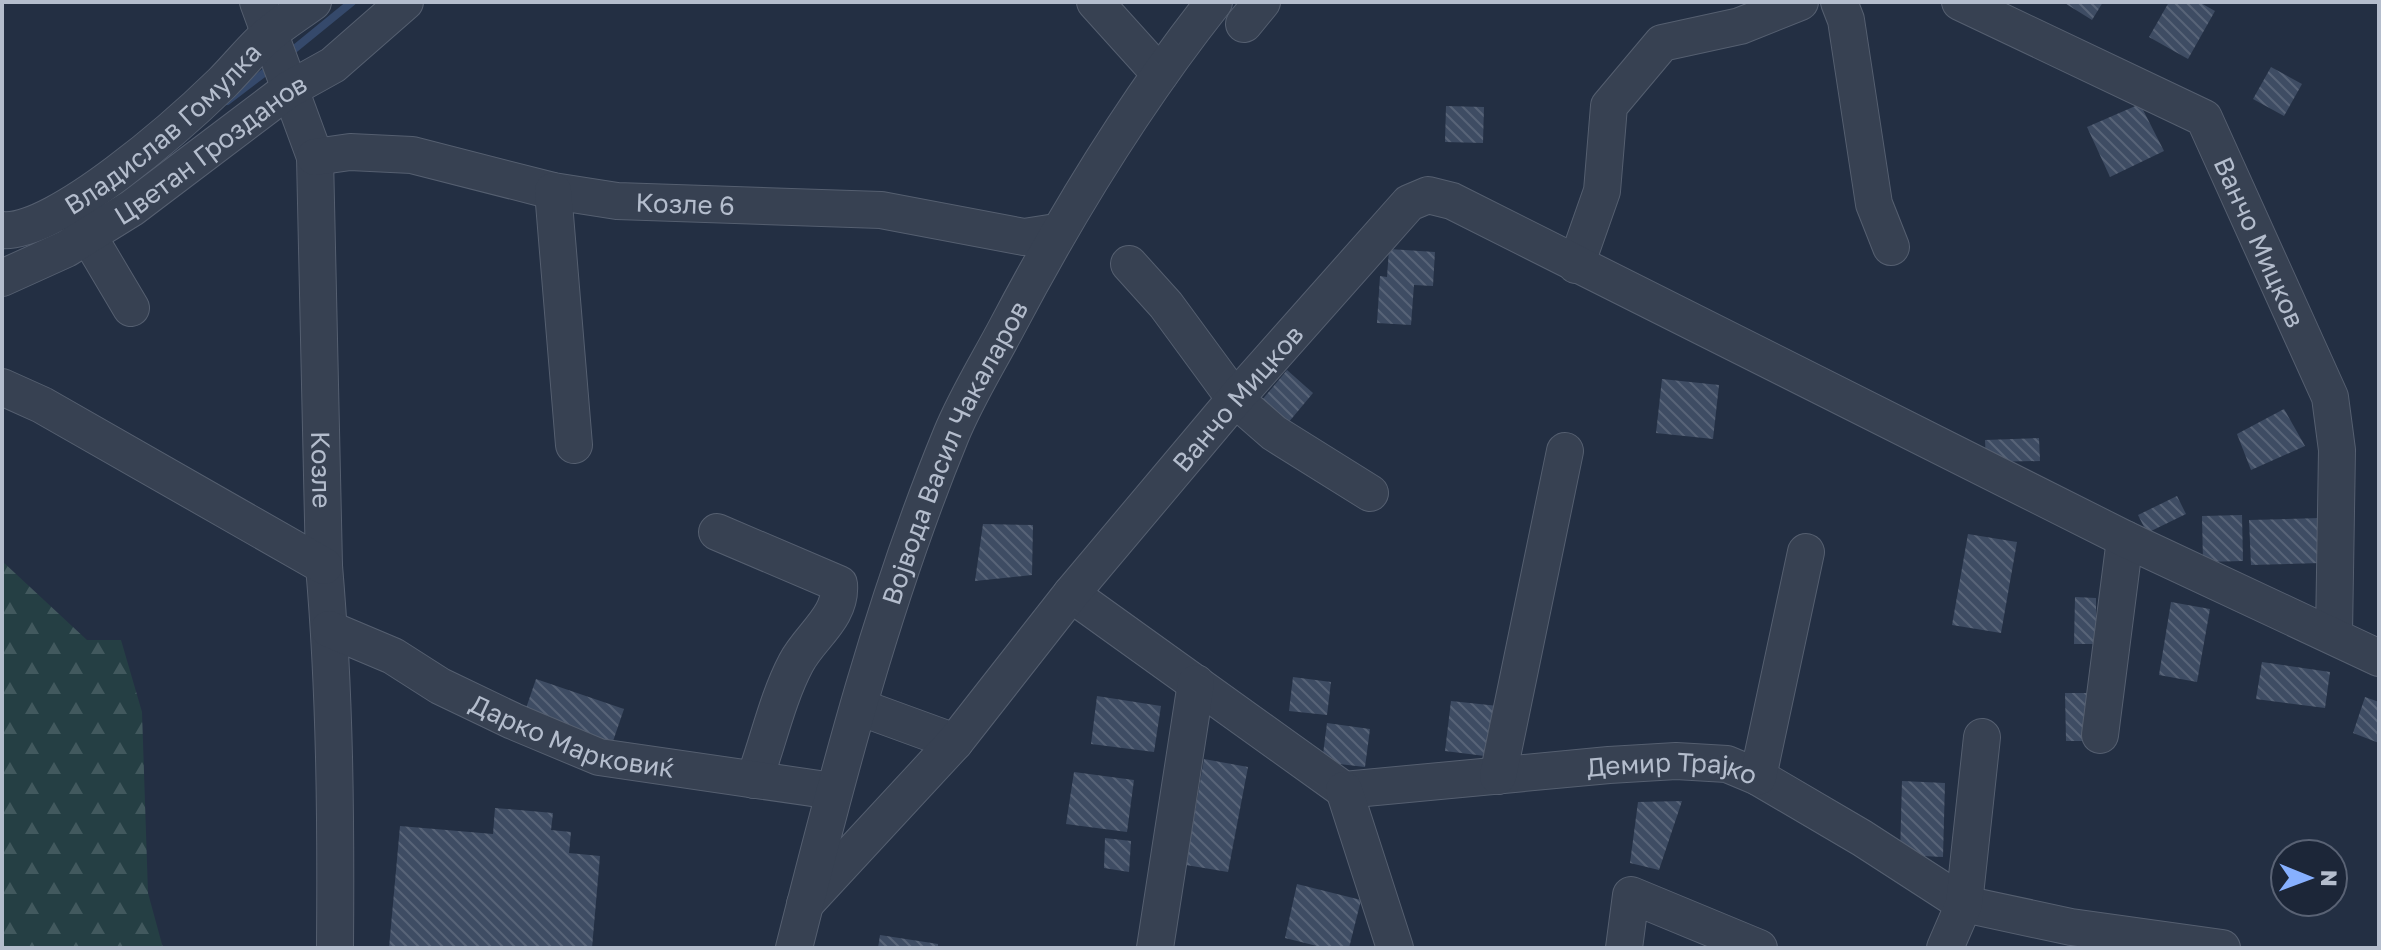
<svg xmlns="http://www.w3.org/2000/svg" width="2381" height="950" viewBox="0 0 2381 950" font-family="'Golos Text',sans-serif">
  <defs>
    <pattern id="forest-firs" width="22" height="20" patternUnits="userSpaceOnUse" patternTransform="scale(2)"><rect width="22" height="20" fill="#253f44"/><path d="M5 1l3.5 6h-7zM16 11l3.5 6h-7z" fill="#42595e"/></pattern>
    <pattern id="building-back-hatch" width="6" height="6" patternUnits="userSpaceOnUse" patternTransform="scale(2)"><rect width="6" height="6" fill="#3e4c63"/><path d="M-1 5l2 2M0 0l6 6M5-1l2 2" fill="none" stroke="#586478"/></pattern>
  </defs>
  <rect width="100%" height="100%" fill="#232f43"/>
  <polygon fill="url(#forest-firs)" points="2,561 87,640 121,640 142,712 148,893 163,948 2,948"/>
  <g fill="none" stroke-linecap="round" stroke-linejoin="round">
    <g stroke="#35496b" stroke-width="8">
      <polyline points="287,55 352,2"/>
      <polyline points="227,101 273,66"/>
    </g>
  </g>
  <g fill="url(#building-back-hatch)">
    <polygon points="2063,2 2103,2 2092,20"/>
    <polygon points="2169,2 2199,2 2215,11 2188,59 2149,37"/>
    <polygon points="2271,67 2302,84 2284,116 2253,99"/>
    <polygon points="2140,104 2164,151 2110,177 2087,127"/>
    <polygon points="1446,106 1484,107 1483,143 1445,142"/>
    <polygon points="1389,249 1435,252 1433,286 1414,285 1411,325 1377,323 1380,276 1387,277"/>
    <polygon points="1287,370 1313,393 1288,423 1262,400"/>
    <polygon points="1662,379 1719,385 1713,439 1656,433"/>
    <polygon points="2284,409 2305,446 2251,470 2237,434"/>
    <polygon points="2039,438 2040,461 1986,462 1985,440"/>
    <polygon points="2177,496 2186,514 2147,533 2138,515"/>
    <polygon points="2242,515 2243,561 2203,562 2202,516"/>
    <polygon points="2320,518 2321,563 2251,565 2249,520"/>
    <polygon points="983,524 1033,525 1032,575 975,581"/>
    <polygon points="1968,534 2017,542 2001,633 1952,625"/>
    <polygon points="2075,597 2096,598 2096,644 2074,644"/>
    <polygon points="2171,602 2210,609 2197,682 2159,675"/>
    <polygon points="2262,662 2330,672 2325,708 2256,699"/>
    <polygon points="1293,677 1331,682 1327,715 1289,711"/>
    <polygon points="536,679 624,709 610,750 522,720"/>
    <polygon points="2065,693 2091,693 2091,741 2066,741"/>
    <polygon points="1097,696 1161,706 1154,752 1091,744"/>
    <polygon points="2365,697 2379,702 2379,743 2353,733"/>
    <polygon points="1451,701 1498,706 1493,757 1445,751"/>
    <polygon points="1327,723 1370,729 1365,767 1322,762"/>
    <polygon points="1204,759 1248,767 1228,872 1186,865"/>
    <polygon points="1074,772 1134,780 1127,832 1066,824"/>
    <polygon points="1902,781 1945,783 1943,857 1900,855"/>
    <polygon points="1682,801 1659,870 1630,863 1638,802"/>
    <polygon points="495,808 553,813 551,830 571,832 569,853 600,856 592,948 389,948 400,826 493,834"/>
    <polygon points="1105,838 1131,841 1129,872 1104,868"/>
    <polygon points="1297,884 1361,900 1349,948 1325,948 1285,938"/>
    <polygon points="880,935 938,944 938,948 878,948"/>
  </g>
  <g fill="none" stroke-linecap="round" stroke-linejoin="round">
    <g stroke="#555f70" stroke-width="38">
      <g id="minor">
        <path id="s1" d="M258 2 315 157 324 566C335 693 336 821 335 948"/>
        <polyline points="1095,2 1160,74"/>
        <polyline points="1839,2 1846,20 1874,204 1891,247"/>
        <path id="s2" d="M1960 2 2204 118 2330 397 2337 450 2334 634"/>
        <polyline points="1244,24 1262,2"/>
        <path id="s3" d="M315 157 350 152 412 155 553 191 617 201 881 210 1024 237 1056 232"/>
        <polyline points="553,191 574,445"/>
        <polyline points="77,217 131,308"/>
        <path id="s4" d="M2 230C56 235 182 122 222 83 238 67 252 49 268 35 282 23 298 13 313 2"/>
        <polyline points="1129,264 1166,305 1235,399 1274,433 1370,493"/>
        <polyline points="1576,265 1602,191 1609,106 1662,43 1740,26 1800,2"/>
        <path id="s5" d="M2 278 66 249 132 208 288 90 333 65 405 2"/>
        <polyline points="2,387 42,405 324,566"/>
        <path d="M717 532 839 584C842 617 810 636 796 663 777 699 768 743 754 780"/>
        <path id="s6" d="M1071 594 1344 790 1609 765 1676 761 1727 764 1758 777 1862 838 1964 904 2071 927 2222 948"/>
        <path id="s7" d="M329 629 393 656 440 686 513 721 599 757 833 791"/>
        <polyline points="859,707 955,742"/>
        <polyline points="2100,735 2125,539"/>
        <polyline points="1498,776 1565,451"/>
        <polyline points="1758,777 1806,552"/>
        <polyline points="1344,790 1395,948"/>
        <path id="s8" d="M805 904 955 742 1071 594 1235 399 1409 203 1428 195 1452 201 2125 539 2379 658"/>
        <path id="s9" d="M794 948C838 774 883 600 951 435 966 398 988 363 1007 327 1067 213 1134 103 1214 2"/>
        <polyline points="1155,948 1196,683"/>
        <polyline points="1624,948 1631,895 1759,948"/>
        <polyline points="1945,948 1964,904 1982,737"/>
      </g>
    </g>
    <use href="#minor" stroke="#374152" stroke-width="36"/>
  </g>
  <g text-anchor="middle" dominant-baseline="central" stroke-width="8" stroke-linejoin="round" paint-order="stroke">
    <g font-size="26" fill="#b4bdcd" stroke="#1c2638">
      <text stroke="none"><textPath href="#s4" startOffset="194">Владислав Гомулка</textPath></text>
      <text stroke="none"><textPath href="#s5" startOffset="246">Цветан Грозданов</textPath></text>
      <text stroke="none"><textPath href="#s3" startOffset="376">Козле 6</textPath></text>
      <text stroke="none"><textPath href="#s2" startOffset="406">Ванчо Мицков</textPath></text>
      <text stroke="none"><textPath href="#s8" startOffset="666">Ванчо Мицков</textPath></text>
      <text stroke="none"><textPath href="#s9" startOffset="522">Војвода Васил Чакаларов</textPath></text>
      <text stroke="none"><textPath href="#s1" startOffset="478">Козле</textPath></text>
      <text stroke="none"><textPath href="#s7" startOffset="268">Дарко Марковиќ</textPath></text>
      <text stroke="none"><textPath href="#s6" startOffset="666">Демир Трајко</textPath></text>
    </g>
  </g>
  <rect width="2381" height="950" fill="none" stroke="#b4bdcd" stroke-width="8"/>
  <g transform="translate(2309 878) rotate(91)"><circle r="38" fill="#1c2638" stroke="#596274" stroke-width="2"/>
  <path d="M0-6L14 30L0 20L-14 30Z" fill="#87b0ff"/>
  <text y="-12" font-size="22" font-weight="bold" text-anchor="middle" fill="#b4bdcd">N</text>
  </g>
</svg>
